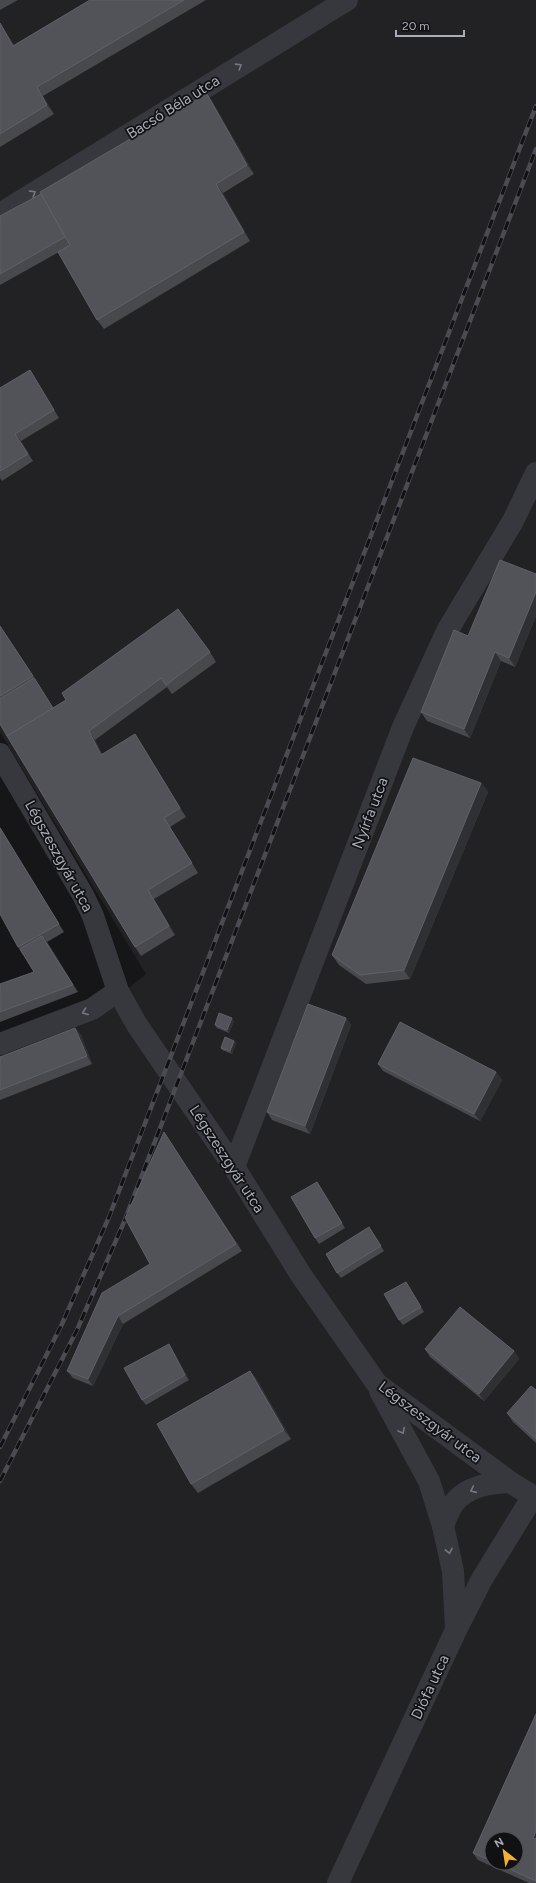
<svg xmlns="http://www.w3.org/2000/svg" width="536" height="1883" viewBox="0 0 536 1883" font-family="Figtree,sans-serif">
  <rect width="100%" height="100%" fill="#161618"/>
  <path fill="#222225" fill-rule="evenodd" d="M0 0H536V1883H0V1051L95 1015 146 974 0 732ZM492 1839H516V1863H492Z"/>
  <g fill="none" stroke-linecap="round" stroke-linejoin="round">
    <g stroke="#37383d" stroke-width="22">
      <polyline points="0,754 83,895 93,916 118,991 137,1025 234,1167 301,1275 377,1384 510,1482 536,1498"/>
      <polyline points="0,1044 92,1009 118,991"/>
      <polyline points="234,1167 403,727 447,631 513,521 536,473"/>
      <polyline points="380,1391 429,1481 443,1526 453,1571 456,1629"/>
      <path d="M443 1526C446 1519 449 1509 454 1503 467 1486 490 1483 510 1482"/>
      <polyline points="338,1883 456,1630 482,1579 533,1496"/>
    </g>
    <polyline stroke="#37383d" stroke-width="22" points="0,214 347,0"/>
    <g stroke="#4a4c52" stroke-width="4.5">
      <g id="rail">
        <polyline points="0,1447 62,1324 109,1217 536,106"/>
        <polyline points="0,1481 77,1330 124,1222 536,149"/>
      </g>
    </g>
    <use href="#rail" stroke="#111113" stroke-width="3" stroke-dasharray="9" stroke-linecap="butt"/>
  </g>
  <g fill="#47494d" fill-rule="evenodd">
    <polygon points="0,0 18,0 0,10"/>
    <polygon points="90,0 206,0 43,96 54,114 0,147 0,23 14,45"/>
    <polygon points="207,94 213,103 254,174 223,193 250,241 104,329 97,320 59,252 0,285 0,216 41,194"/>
    <polygon points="30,370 59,418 21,441 33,461 2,481 0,478 0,388"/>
    <polygon points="536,574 536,616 515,667 501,661 470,738 427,721 421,712 468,636"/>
    <polygon points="0,626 38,683 53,708 210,652 216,662 172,694 167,687 95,740 102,754 141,743 186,817 170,827 198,873 154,899 175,935 141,956 135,947 0,724"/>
    <polygon points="481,783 488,792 410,979 366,984 339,965 332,955"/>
    <polygon points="0,827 64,932 47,942 78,992 0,1022 0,984 34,972 24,955 23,955 18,947"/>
    <polygon points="346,1018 351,1025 310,1134 272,1120 267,1112"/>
    <polygon points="234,1021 229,1033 217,1028 215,1025"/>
    <polygon points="75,1028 81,1035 92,1064 0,1100 0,1057"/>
    <polygon points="234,1041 236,1043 232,1054 222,1050 221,1048"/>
    <polygon points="378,1064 496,1072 502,1080 480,1121 383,1071"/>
    <polygon points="169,1140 242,1251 123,1324 93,1386 73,1378 67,1371 150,1264"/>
    <polygon points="317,1182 345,1228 319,1244 315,1238"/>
    <polygon points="369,1227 384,1251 341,1278 337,1273"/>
    <polygon points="409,1287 424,1312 403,1325 399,1320"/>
    <polygon points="169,1344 172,1349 189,1380 146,1405 142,1400"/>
    <polygon points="425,1349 514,1351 519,1359 484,1401 430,1357"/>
    <polygon points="250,1371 257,1380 291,1439 198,1493 191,1484"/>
    <polygon points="536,1390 536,1443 513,1422 507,1413"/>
    <path d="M536 1714V1883H529L478 1860 473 1853ZM492 1839 516 1863H492Z"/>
  </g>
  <g fill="#2f3033">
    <polygon points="0,23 4,29 20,55 13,46"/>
    <polygon points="37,87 43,96 54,114 47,105"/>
    <polygon points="207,94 213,103 254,174 247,165"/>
    <polygon points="216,184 223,193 250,241 244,232"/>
    <polygon points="15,434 21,441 33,461 28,454"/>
    <polygon points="536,592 536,616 515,667 509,658"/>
    <polygon points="495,652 501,661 470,738 464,729"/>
    <polygon points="89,731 95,740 107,764 101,755"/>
    <polygon points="135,734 141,743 186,817 180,808"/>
    <polygon points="481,783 488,792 410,979 404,970"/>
    <polygon points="0,827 64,932 59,924 0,828"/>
    <polygon points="148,890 154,899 175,935 169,926"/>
    <polygon points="42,936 48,943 78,992 73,985"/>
    <polygon points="232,1018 234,1021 229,1033 227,1030"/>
    <polygon points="346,1018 351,1025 310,1134 305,1126"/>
    <polygon points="75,1028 81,1035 92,1064 87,1056"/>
    <polygon points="234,1041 236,1043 232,1054 230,1051"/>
    <polygon points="496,1072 502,1080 480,1121 474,1114"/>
    <polygon points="118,1316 123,1324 93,1386 88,1379"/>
    <polygon points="169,1344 172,1349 189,1380 185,1375"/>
    <polygon points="514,1351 519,1359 484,1401 479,1394"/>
    <polygon points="250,1371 257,1380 291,1439 284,1430"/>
    <polygon points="536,1831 536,1843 533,1838"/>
  </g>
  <g fill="#525359" stroke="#5f6168">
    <polygon points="90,0 184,0 37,87 47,105 0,134 0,23 13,46"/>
    <polygon points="207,94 247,165 216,184 244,232 97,320 58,252 70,245 40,192"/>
    <polygon points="41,194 65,237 0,274 0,216"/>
    <polygon points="30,370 54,410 15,434 28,454 0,471 0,388"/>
    <polygon points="500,560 536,574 536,592 509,658 495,652 464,729 421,712 454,630 468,636"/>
    <polygon points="178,609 210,652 166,685 161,678 89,731 101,755 135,734 180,808 164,818 192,863 148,890 169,926 135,947 7,736 66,700 62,693"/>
    <polygon points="0,626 33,676 0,696"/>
    <polygon points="34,678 53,708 7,736 0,724 0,699"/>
    <polygon points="413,758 481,783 404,970 360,975 332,955"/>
    <polygon points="0,828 59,924 18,947 0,914"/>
    <polygon points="42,936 73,985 0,1012 0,984 34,972 20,949"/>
    <polygon points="308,1004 346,1018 305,1126 267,1112"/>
    <polygon points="219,1013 232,1018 227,1030 215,1025"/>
    <polygon points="400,1022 496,1072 474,1114 378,1064"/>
    <polygon points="75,1028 87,1056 0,1090 0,1057"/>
    <polygon points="225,1037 234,1041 230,1051 221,1048"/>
    <polygon points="164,1132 236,1244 118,1316 88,1379 67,1371 102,1293 150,1264 125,1218"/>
    <polygon points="317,1182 342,1223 315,1238 291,1197"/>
    <polygon points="369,1227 381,1246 337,1273 326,1254"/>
    <polygon points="406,1282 421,1307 399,1320 384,1294"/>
    <polygon points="460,1307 514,1351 479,1394 425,1349"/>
    <polygon points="169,1344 185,1375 142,1400 124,1368"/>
    <polygon points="250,1371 284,1430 191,1484 157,1424"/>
    <polygon points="531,1386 536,1390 536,1439 507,1413"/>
    <polygon points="536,1714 536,1831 533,1838 536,1839 536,1881 496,1863 516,1863 516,1839 492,1839 492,1861 473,1853"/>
  </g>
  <defs><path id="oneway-chevron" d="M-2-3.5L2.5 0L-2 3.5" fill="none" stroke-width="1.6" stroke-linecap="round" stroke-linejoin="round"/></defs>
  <g stroke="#757881">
    <use href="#oneway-chevron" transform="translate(239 66) rotate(-32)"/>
    <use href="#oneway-chevron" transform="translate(33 193) rotate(-32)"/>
    <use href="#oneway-chevron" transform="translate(85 1012) rotate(159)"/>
    <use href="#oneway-chevron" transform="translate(402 1431) rotate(62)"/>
    <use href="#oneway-chevron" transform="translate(473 1490) rotate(156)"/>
    <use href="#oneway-chevron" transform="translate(449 1551) rotate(78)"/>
  </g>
  <g text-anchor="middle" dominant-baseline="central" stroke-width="3.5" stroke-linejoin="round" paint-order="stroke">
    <g font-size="15" fill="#a8adb8" stroke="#111113">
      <text transform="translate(173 107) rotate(-32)">Bacsó Béla utca</text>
      <text transform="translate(370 813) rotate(-69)">Nyírfa utca</text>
      <text transform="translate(59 856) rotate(61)">Légszeszgyár utca</text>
      <text transform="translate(227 1159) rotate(57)">Légszeszgyár utca</text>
      <text transform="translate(430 1422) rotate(37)">Légszeszgyár utca</text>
      <text transform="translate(430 1687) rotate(-65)">Diófa utca</text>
    </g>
  </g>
  <g transform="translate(504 1851) rotate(330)"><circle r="19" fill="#111113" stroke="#4d4f55"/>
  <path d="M0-3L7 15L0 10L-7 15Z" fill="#f2b134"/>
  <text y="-6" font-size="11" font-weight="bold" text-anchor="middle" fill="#a8adb8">N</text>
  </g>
  <path d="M396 30v6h68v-6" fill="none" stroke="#a8adb8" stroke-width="2"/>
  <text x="402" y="30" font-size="12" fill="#a8adb8" stroke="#111113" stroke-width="3" paint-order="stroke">20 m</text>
</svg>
